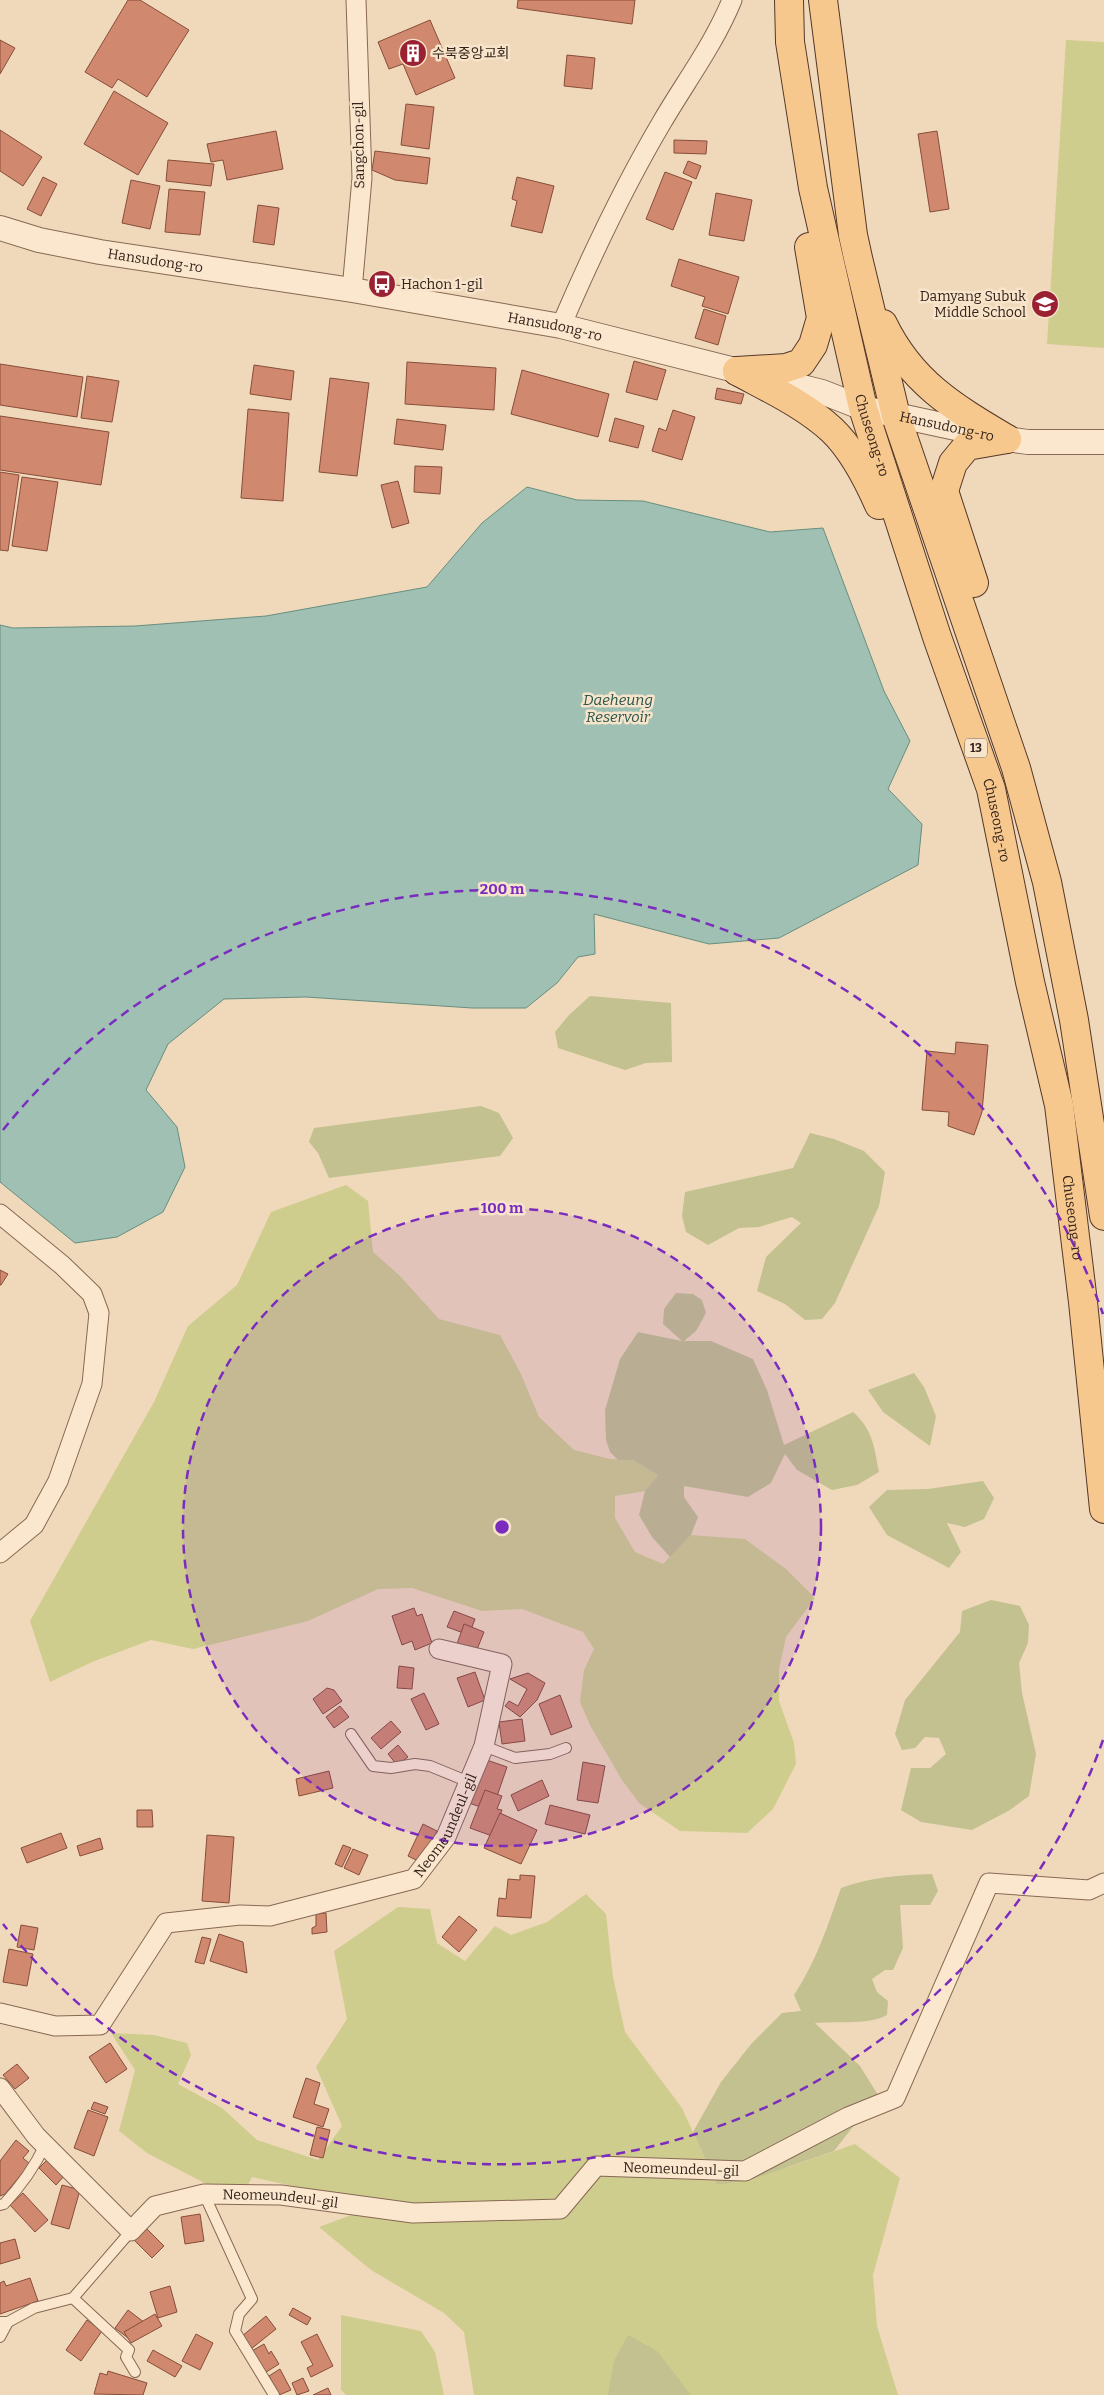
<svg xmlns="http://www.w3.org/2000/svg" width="1104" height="2395" viewBox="0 0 1104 2395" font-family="Bitter,'Noto Sans KR',serif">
  <rect width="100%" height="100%" fill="#f0d9ba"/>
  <g fill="#cecd8e">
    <polygon points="1066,40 1104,42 1104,348 1047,344"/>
    <polygon points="346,1185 368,1201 373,1252 399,1275 439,1319 500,1335 520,1372 539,1417 574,1450 610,1459 633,1460 658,1475 645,1491 615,1496 615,1518 635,1552 663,1564 691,1535 745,1539 786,1569 815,1598 786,1637 779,1669 779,1701 794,1743 796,1764 773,1809 747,1833 680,1831 639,1803 622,1780 591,1727 580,1702 584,1670 594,1649 583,1632 522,1609 482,1611 412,1588 378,1589 308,1621 193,1649 151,1640 92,1662 50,1682 30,1621 154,1402 188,1326 237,1285 271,1212"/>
    <polygon points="586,1894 606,1914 613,1977 625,2032 682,2108 717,2185 789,2167 855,2144 900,2178 873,2275 877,2326 898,2395 474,2395 464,2332 444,2313 371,2270 319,2227 354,2214 311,2190 252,2177 246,2189 214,2188 147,2153 119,2131 135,2070 111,2033 154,2035 187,2043 191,2055 178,2084 222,2108 257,2140 318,2160 342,2126 316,2067 347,2019 334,1951 398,1907 430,1909 437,1943 465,1961 495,1926 511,1935 547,1922"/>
    <polygon points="341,2315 421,2331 435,2352 444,2395 346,2395 341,2390"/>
  </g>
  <g fill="#c2c18f">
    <polygon points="590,996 671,1003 672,1062 646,1063 625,1070 558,1048 555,1032 569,1015"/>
    <polygon points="481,1106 499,1113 513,1138 500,1156 329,1178 318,1153 309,1142 314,1128"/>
    <polygon points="810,1133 834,1139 864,1151 885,1172 879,1206 835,1303 822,1319 805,1320 785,1304 757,1291 766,1257 801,1223 792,1217 759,1227 739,1228 708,1245 686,1232 682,1216 685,1192 793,1168"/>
    <path d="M676 1293 693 1294 702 1300 706 1313 696 1331 684 1341H711L753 1359 767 1390 784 1445 853 1412C873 1430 874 1446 879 1472L857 1485 832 1490 797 1470 785 1454 771 1483 748 1497 684 1486V1497L698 1517 691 1535 670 1557 652 1537 639 1515 645 1491 658 1475 633 1460H618L610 1452 606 1440 605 1410 620 1359 638 1332 682 1341 663 1324 664 1309Z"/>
    <polygon points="914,1373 924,1387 936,1416 930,1446 883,1412 868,1390"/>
    <polygon points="983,1481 994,1498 984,1519 965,1527 947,1523 961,1552 949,1568 887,1535 869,1507 887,1490 928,1489"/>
    <polygon points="991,1600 1020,1606 1029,1625 1028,1643 1019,1663 1022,1693 1036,1754 1029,1796 1010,1810 972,1830 921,1822 901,1810 911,1768 930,1768 946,1754 939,1738 925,1737 915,1748 902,1750 895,1734 905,1700 960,1632 962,1611"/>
    <path d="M932 1874 938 1891 930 1905H900L903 1948 893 1970H885L872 1979 877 1992 888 2001 887 2015C869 2025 838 2021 815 2023L860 2066 878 2095 834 2151 753 2179 717 2185 693 2132 721 2082 752 2043 782 2013 801 2011 794 1995C816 1962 828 1925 841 1888 871 1877 901 1875 932 1874Z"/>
    <polygon points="628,2335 657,2351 691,2395 608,2395 614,2361"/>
  </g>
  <polygon fill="#9fc0b2" stroke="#678e7f" points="527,487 577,500 643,501 770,532 823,528 884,691 910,741 888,789 922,824 918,865 779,938 709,944 594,914 595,954 578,957 557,983 526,1008 472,1008 306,997 224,999 168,1044 146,1090 177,1127 185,1167 163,1212 117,1237 75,1243 0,1182 0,625 13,628 135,626 266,616 427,587 482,523"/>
  <g fill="#d0896e" stroke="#884d39">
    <polygon points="128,0 140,0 189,30 147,97 118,79 112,88 85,72"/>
    <polygon points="518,0 635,0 632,24 517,8"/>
    <polygon points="430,20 455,78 416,95 403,64 389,69 378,42"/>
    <polygon points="0,40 15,48 0,74"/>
    <polygon points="567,55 595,58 592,89 564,86"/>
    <polygon points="114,91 168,123 138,175 84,144"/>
    <polygon points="406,104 434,107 429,149 401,145"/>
    <polygon points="0,130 42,157 23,186 0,171"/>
    <polygon points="276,131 283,169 227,180 223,160 211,162 207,144"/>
    <polygon points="937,131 949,209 930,212 918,134"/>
    <polygon points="674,140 707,141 706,154 674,153"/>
    <polygon points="375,151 430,158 427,184 395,180 372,170"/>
    <polygon points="168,160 214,164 211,186 166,181"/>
    <polygon points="688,161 701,166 696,179 683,173"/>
    <polygon points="665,172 692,182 673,230 646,219"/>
    <polygon points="43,177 57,184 41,216 27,209"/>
    <polygon points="517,177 554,186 542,233 511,226 517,201 512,199"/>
    <polygon points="131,180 160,186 150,229 122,223"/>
    <polygon points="169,189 205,192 200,235 165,232"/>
    <polygon points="716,193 752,200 744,241 709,235"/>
    <polygon points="258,205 279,208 274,245 253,242"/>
    <polygon points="679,259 739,277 728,314 702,306 705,297 671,286"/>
    <polygon points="704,309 726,316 718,345 695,338"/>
    <polygon points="634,361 666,370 657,400 626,392"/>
    <polygon points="407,362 496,368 494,410 405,404"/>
    <polygon points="0,364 83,377 77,417 0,405"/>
    <polygon points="254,365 294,371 291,400 250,394"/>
    <polygon points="522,370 609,394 598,437 511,414"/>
    <polygon points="87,376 119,381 112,422 81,418"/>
    <polygon points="330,378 369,383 357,476 319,472"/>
    <polygon points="717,388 744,394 741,404 715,399"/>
    <polygon points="248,409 289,413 283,501 241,498"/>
    <polygon points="673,410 695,417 682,460 652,451 659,428 666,431"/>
    <polygon points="0,416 109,432 101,485 0,470"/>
    <polygon points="615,418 644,426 638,448 609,441"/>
    <polygon points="397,419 446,425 443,450 394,444"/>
    <polygon points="415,466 442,467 440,494 414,492"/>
    <polygon points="0,472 19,475 8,551 0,550"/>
    <polygon points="22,477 58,482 47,551 12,546"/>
    <polygon points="398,481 409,523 392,528 381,485"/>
    <polygon points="956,1042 988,1045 982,1112 974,1135 948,1126 949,1112 922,1110 927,1051 955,1054"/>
    <polygon points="0,1270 8,1274 1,1285 0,1285"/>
    <polygon points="414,1608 417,1616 422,1614 432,1643 415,1650 412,1641 402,1645 392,1616"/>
    <polygon points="454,1611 475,1619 469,1635 447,1627"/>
    <polygon points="464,1624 484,1632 476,1652 457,1644"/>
    <polygon points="399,1666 414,1668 412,1689 397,1688"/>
    <polygon points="475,1672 485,1700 468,1707 457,1678"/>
    <polygon points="528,1673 545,1683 537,1700 520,1717 505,1706 509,1701 518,1706 527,1689 510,1679"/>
    <polygon points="327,1688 334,1690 342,1701 323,1714 313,1699"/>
    <polygon points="424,1693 439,1724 426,1730 411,1699"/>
    <polygon points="560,1695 572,1727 551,1735 539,1704"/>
    <polygon points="340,1706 349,1717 334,1728 326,1717"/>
    <polygon points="522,1719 525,1741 502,1744 499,1722"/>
    <polygon points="391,1721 401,1732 381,1749 371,1738"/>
    <polygon points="398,1745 408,1757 397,1765 388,1754"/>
    <polygon points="484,1759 507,1767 492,1811 469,1803"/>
    <polygon points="583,1762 605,1766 598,1803 577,1800"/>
    <polygon points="329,1771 333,1788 299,1796 296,1779"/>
    <polygon points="542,1780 549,1796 518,1811 511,1795"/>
    <polygon points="485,1790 502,1796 497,1809 502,1810 492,1836 470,1828"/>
    <polygon points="550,1805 590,1815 585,1834 545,1824"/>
    <polygon points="137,1810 152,1810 153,1827 137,1827"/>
    <polygon points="500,1813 537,1830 521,1864 484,1848"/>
    <polygon points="423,1824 437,1831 422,1863 408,1856"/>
    <polygon points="61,1833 67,1848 27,1863 21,1848"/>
    <polygon points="207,1835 234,1837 229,1903 202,1901"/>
    <polygon points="100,1838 103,1849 80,1856 77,1846"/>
    <polygon points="343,1845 351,1848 342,1867 335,1864"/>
    <polygon points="353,1849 368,1855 359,1875 344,1868"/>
    <polygon points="520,1875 535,1876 531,1918 497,1916 499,1898 506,1899 508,1879 520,1880"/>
    <polygon points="326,1913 327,1932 312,1934 312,1928 316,1926 316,1914"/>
    <polygon points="459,1916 477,1930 459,1952 442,1937"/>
    <polygon points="21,1925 38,1928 34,1950 17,1947"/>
    <polygon points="219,1934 243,1942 247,1973 210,1961"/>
    <polygon points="202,1937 211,1939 204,1964 195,1962"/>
    <polygon points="9,1949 33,1954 27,1986 3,1982"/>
    <polygon points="110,2043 127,2069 106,2083 89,2057"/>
    <polygon points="17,2064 29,2078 15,2089 3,2075"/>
    <polygon points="306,2078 320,2083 314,2104 329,2109 323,2127 293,2117"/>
    <polygon points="94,2102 108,2107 105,2114 91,2109"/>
    <polygon points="88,2110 108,2117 94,2156 74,2148"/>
    <polygon points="317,2127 330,2130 323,2158 310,2155"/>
    <polygon points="16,2140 29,2151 23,2158 30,2164 5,2194 0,2196 0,2161"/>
    <polygon points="48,2159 65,2175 56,2185 39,2168"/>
    <polygon points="62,2185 80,2190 69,2229 51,2224"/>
    <polygon points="23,2193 48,2220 35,2232 10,2205"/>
    <polygon points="200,2214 204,2241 185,2244 181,2217"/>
    <polygon points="146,2228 164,2246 152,2258 134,2240"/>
    <polygon points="15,2239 20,2258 0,2264 0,2243"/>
    <polygon points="30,2278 38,2301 0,2314 0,2283 4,2281 6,2286"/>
    <polygon points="170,2286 177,2312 158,2318 150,2292"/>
    <polygon points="293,2308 311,2318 307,2325 289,2315"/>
    <polygon points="128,2310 145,2323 132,2341 115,2328"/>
    <polygon points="155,2314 162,2326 131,2343 124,2332"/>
    <polygon points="266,2316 276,2329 251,2349 241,2337"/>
    <polygon points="87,2320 102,2331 81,2361 66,2350"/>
    <polygon points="196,2334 213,2343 200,2370 182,2361"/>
    <polygon points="317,2334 333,2366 311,2377 307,2368 313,2365 301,2342"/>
    <polygon points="264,2344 269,2354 271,2351 279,2364 263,2374 250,2352"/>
    <polygon points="153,2350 182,2366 175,2377 147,2361"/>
    <polygon points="280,2369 291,2390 279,2395 269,2376"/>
    <polygon points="108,2371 147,2383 143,2395 94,2394 100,2373 107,2375"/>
    <polygon points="303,2378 309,2391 297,2395 292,2383"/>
    <polygon points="328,2388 331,2395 313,2395"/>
  </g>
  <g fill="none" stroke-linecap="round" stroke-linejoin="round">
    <g stroke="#876854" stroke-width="12">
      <g id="service">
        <polyline points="351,1734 373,1766 391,1768 415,1764 430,1766 469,1782"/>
        <polyline points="484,1746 515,1758 550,1754 566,1748"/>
        <polyline points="204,2194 252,2299 239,2314 235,2331 274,2395"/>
        <path d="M0 2205 4 2204C21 2186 34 2168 45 2145"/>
        <polyline points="73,2298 129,2350 126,2357 135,2372"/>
        <polyline points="0,2322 8,2322 34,2308 73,2298 131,2231"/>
        <polyline points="0,2337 8,2322"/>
      </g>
    </g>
    <g stroke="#876854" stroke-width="21">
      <g id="minor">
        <polyline points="352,290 362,178 356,0"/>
        <path d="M561 326C591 256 623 188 662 122 686 81 714 44 732 0"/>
        <polyline points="0,1214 62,1265 92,1294 99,1313 92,1384 58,1481 34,1525 0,1553"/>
        <path id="s1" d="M0 2013 55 2026 100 2025 166 1923 240 1915 270 1916 414 1879 446 1837 484 1746 502 1664 439 1649"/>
        <path id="s2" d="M0 2088 36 2136 131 2231 155 2206 204 2194 281 2195 413 2213 560 2209 596 2166 745 2171 848 2117 895 2098 989 1883 1089 1890 1104 1883"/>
      </g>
    </g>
    <g stroke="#876854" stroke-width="26">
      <g id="tertiary">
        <path id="s3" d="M0 228 39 240 100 252 352 290 561 326 822 392 863 408 1007 439 1028 442H1104"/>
      </g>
    </g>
    <g stroke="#543729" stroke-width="30">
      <g id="primary">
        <path id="s4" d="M789 0 790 42 813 188 863 408 937 637 991 789 1030 982 1059 1105 1083 1302 1104 1509"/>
        <polyline points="823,0 853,235 858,258 896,416 1016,768 1047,882 1074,1020 1104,1216"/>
        <path d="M883 324C911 382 953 407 1007 439"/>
        <path d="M737 371C770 389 805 405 832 430 853 450 868 480 879 505"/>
        <polyline points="737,371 786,368 801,363 813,345 821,318 809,247"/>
        <polyline points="974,583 944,491 953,463 967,446 1007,439"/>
      </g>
    </g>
    <use href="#service" stroke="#fbe7ce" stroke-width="10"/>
    <use href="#minor" stroke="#fbe7ce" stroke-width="19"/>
    <use href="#tertiary" stroke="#fbe7ce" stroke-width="24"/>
    <use href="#primary" stroke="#f7c88e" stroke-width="28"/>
  </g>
  <circle cx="502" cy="1527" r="319" fill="#7b2cbf" fill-opacity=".12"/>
  <g fill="none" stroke="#7b2cbf" stroke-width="2.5" stroke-dasharray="9 6">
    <circle cx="502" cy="1527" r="319"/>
    <path d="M1103 1740A638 638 0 0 1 3 1924M3 1130A638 638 0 0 1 1103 1314"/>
  </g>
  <defs>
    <g id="building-disc" transform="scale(1.4375)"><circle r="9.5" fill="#992132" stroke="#f7e4ca"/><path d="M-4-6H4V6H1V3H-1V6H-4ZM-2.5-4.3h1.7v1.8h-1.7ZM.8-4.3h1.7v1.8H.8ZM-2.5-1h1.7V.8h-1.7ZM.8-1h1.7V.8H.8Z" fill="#fff"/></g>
    <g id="bus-disc" transform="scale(1.4375)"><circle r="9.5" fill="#992132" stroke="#f7e4ca"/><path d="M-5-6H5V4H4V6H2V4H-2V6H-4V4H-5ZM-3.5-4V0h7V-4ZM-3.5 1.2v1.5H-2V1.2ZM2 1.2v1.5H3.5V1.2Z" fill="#fff"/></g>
    <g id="school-disc" transform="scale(1.4375)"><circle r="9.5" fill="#992132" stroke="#f7e4ca"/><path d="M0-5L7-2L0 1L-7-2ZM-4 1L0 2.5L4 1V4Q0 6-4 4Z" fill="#fff"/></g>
  </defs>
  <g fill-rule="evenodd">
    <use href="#building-disc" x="413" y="53"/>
    <use href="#bus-disc" x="382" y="284"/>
    <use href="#school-disc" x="1045" y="304"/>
  </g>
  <g text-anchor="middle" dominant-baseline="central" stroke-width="5" stroke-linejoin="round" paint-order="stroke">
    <rect fill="#f7e4ca" stroke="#6f5d4f" stroke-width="1" x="965" y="738.5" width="22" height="19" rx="4"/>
    <g font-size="12" font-weight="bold" fill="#35231a">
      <text x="976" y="748">13</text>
    </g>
    <g font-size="14" fill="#35231a" stroke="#f7e4ca" text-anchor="start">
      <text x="432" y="53">수북중앙교회</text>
      <text x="401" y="284">Hachon 1-gil</text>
      <text x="1026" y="296" text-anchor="end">Damyang Subuk<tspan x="1026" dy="16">Middle School</tspan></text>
    </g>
    <g font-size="14" fill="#35231a" stroke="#f7e4ca">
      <text transform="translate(359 145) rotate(-91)">Sangchon-gil</text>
      <text stroke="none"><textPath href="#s3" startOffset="159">Hansudong-ro</textPath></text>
      <text stroke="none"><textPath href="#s3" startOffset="564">Hansudong-ro</textPath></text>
      <text stroke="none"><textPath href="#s3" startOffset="969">Hansudong-ro</textPath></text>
      <text stroke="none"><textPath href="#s4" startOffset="444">Chuseong-ro</textPath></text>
      <text stroke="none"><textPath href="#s4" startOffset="849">Chuseong-ro</textPath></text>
      <text stroke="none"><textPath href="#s4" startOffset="1254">Chuseong-ro</textPath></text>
      <text stroke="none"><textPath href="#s1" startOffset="539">Neomeundeul-gil</textPath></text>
      <text stroke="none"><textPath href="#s2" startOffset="778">Neomeundeul-gil</textPath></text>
      <text stroke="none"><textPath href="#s2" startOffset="356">Neomeundeul-gil</textPath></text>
    </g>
    <g font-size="15" font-style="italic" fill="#28564d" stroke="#f7e4ca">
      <text x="618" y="700">Daeheung<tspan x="618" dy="17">Reservoir</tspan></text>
    </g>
  </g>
  <circle cx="502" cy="1527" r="8" fill="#7b2cbf" stroke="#f7e4ca" stroke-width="2.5"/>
  <g font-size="15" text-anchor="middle" font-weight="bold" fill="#7b2cbf" stroke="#f7e4ca" stroke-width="5" stroke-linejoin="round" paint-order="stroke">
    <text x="502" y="894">200 m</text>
    <text x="502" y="1213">100 m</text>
  </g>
</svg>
